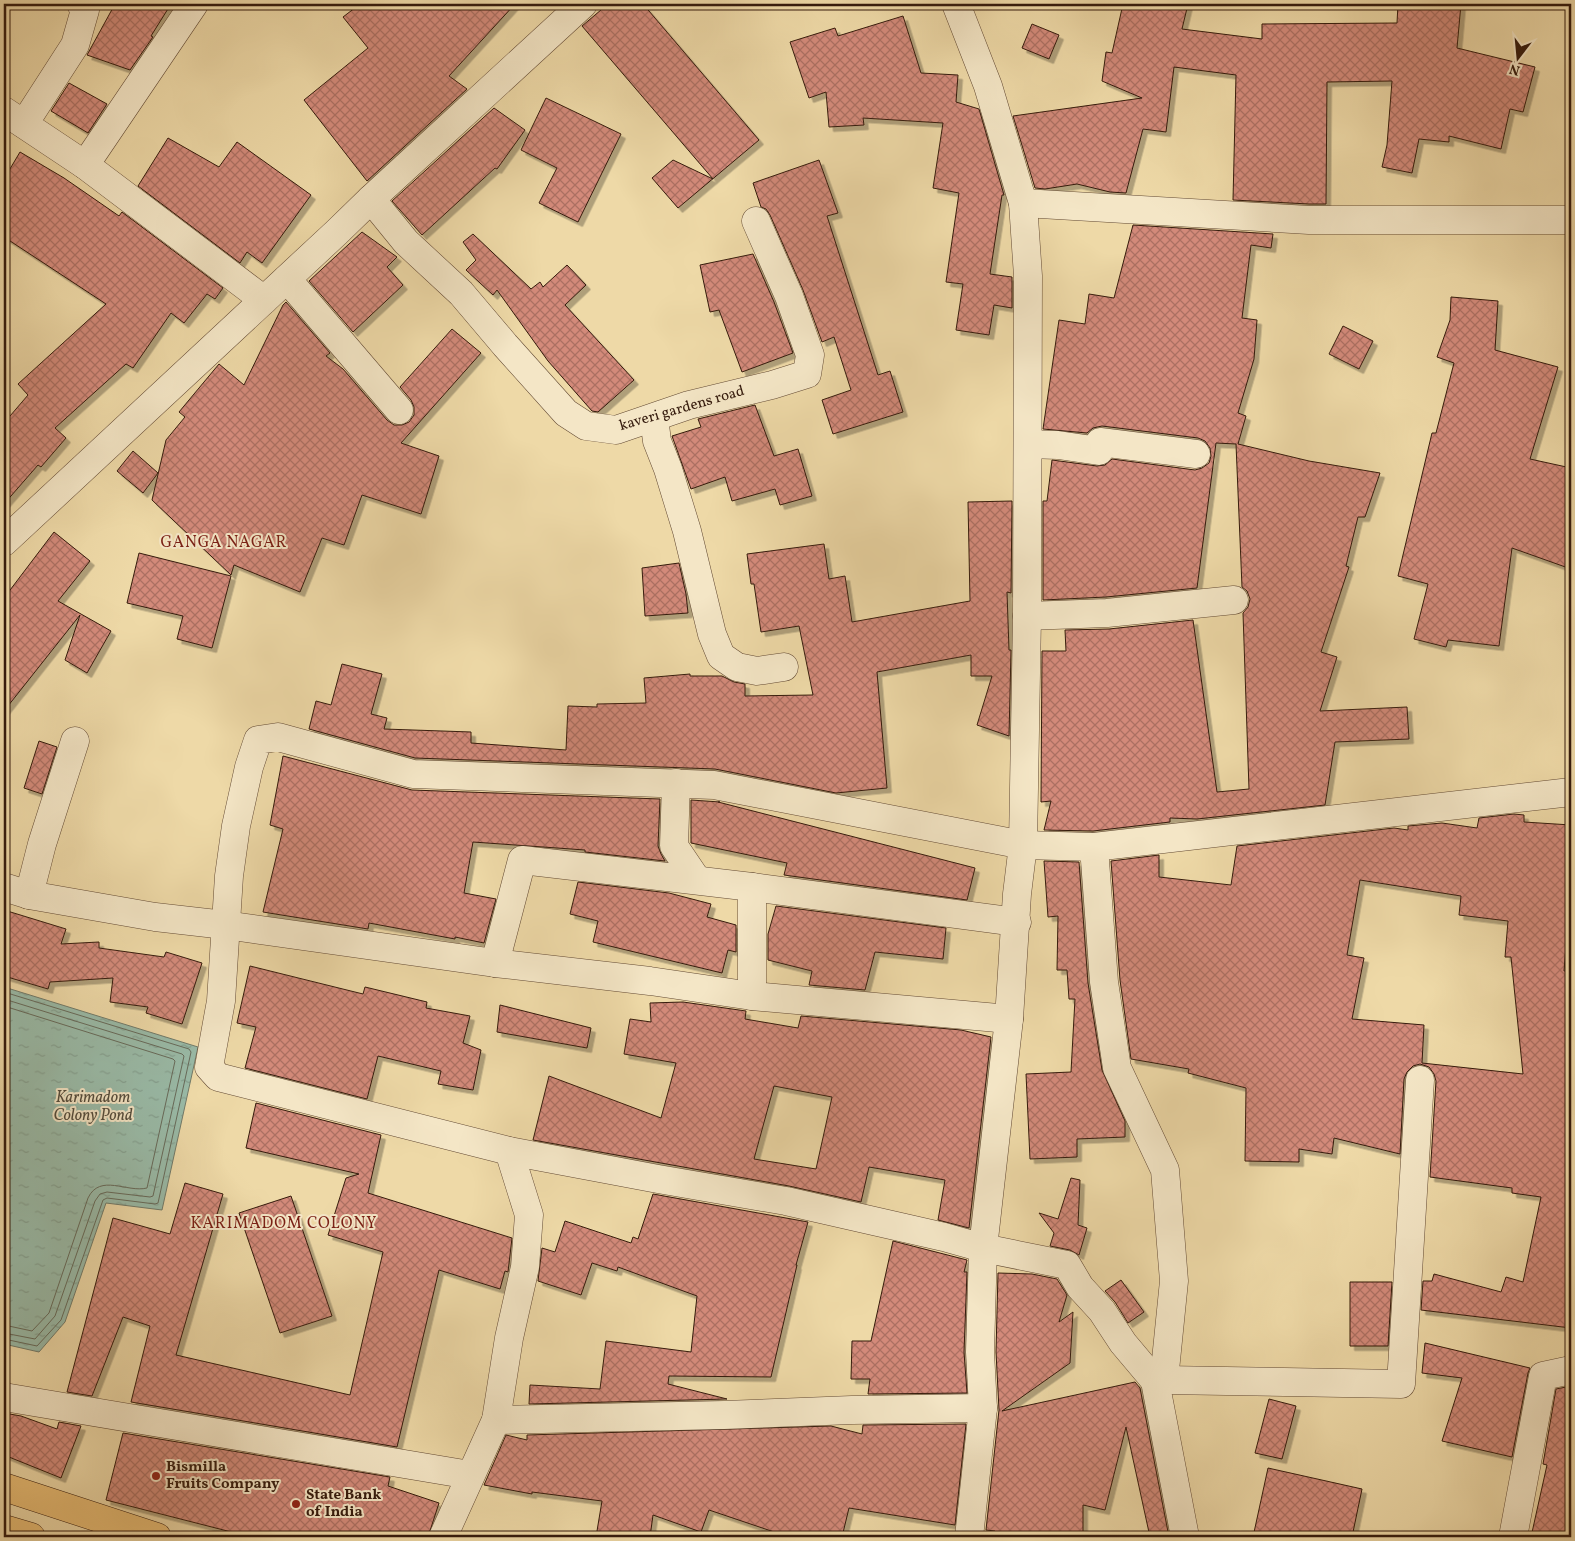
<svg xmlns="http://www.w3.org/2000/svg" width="1575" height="1541" viewBox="0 0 1575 1541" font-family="Vollkorn,serif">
  <defs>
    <pattern id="water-ripples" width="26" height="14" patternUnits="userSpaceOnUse" patternTransform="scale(1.25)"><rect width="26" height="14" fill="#99baa7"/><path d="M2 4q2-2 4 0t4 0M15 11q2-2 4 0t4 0" fill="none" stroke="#849f8f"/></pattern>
    <pattern id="building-cross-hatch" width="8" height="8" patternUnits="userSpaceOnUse" patternTransform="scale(1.25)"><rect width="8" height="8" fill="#d38a7a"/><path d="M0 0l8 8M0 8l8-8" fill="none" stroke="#ac7062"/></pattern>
    <filter id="shadow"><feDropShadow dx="4.5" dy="4.5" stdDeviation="0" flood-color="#0004"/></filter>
  </defs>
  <rect width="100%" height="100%" fill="#eed9a7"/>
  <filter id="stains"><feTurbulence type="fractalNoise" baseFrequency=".004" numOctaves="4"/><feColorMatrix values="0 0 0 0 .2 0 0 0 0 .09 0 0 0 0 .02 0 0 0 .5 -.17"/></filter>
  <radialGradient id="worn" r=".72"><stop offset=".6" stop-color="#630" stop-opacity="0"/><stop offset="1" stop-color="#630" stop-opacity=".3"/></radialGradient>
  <polygon fill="url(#water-ripples)" stroke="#717a69" points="4,987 198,1047 162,1210 106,1203 65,1322 39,1352 4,1344"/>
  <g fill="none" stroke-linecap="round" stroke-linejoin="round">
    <g stroke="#676a5a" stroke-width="1">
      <polyline points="4,992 189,1049 191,1052 158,1203 155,1204 107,1198 103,1200 61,1320 37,1346 4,1339"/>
      <polyline points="4,999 182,1054 184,1056 153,1196 150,1197 107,1192 100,1194 95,1201 55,1316 35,1339 4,1333"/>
      <path d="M4 1006 173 1059 175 1061 147 1188C127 1193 100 1173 88 1198L49 1313 32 1331 4 1325"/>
    </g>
  </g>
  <g fill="url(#building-cross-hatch)" stroke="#351b0d" fill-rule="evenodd" filter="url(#shadow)">
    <polygon points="115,4 171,4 151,36 153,37 130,70 87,55"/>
    <polygon points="360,4 515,4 449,76 467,89 367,181 304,100 368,48 343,17"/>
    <polygon points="608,4 643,4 759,140 678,208 652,178 673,160 713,179 582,26"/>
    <polygon points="1123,4 1188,4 1182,29 1262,39 1262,24 1397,23 1398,4 1461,4 1457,48 1535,67 1523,112 1510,109 1501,149 1449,136 1449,142 1419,139 1412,173 1382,167 1387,145 1392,81 1327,82 1326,204 1309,204 1233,200 1236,75 1174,67 1166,132 1143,129 1126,193 1110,192 1077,184 1045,189 1035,188 1013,116 1142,98 1102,81 1106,52 1112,53"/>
    <polygon points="903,16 921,73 958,75 956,102 979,109 1004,195 1002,195 990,274 1012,277 1012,308 994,305 989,335 956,330 963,284 946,282 959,193 933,188 943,123 863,118 864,125 829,127 826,92 809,98 790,42 835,28 838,36"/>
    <polygon points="1032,24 1059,35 1049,59 1022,48"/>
    <polygon points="69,83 107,104 88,133 51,111"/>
    <polygon points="546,98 621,134 578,222 539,203 557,168 521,150"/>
    <polygon points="494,108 525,130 497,169 495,168 422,235 392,201"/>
    <polygon points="168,138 219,167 237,142 311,195 262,263 247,252 240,263 138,186"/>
    <polygon points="20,152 64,178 119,216 122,212 223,288 215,299 207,294 184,323 171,313 133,368 126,364 55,428 66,438 41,467 38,465 4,504 4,423 28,395 18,384 106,304 4,237 4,179"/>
    <polygon points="819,160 838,213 827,216 878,375 890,371 903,412 833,434 822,400 851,390 834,337 822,342 803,290 770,215 766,209 761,207 753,183"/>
    <polygon points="1133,225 1273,234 1271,248 1251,245 1242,318 1257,320 1254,359 1238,413 1246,416 1238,444 1309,461 1380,473 1365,517 1358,517 1346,566 1349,567 1321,652 1337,657 1320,711 1407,707 1409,739 1335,742 1325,805 1197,819 1170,818 1170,822 1093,831 1044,830 1051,801 1041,802 1042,651 1066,651 1065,630 1109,629 1193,620 1217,792 1249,789 1243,613 1248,607 1250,599 1247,591 1242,587 1236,444 1216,443 1197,588 1106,597 1043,600 1043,501 1047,501 1052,460 1097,466 1105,465 1112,459 1195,470 1202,468 1209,463 1211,456 1210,448 1205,441 1198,438 1102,426 1093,428 1087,433 1043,429 1059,320 1085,324 1089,294 1114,298"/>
    <polygon points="362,232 397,257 387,267 403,285 353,332 309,281"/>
    <polygon points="473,234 531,289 540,282 543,287 567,265 586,285 565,305 634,380 598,412 592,411 548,361 497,290 493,295 466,270 476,260 463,242"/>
    <polygon points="753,254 774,302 793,353 742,372 719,310 710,312 700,265"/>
    <polygon points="1451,297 1498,301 1495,350 1558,367 1530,459 1571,468 1571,569 1512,548 1499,646 1448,640 1446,647 1414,639 1428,584 1398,576 1432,433 1436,433 1454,363 1437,357 1450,320"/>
    <polygon points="286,302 330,353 326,356 343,369 387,420 394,425 402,425 409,422 414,415 414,407 411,400 400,387 452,329 481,353 401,443 439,456 421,514 362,495 344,545 322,538 300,592 234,565 231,575 152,500 166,440 185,417 179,412 219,364 244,385 283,305"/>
    <polygon points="1343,326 1373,341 1359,369 1329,354"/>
    <polygon points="755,405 774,456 798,449 812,496 780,505 775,489 732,501 725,477 691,489 672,436 701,427 698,419"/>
    <polygon points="133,451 158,473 143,493 117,471"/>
    <polygon points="1012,501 1011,593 1007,592 1009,650 1011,650 1009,736 977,725 992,676 971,676 971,655 877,672 887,788 836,793 715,769 415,758 309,729 316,701 331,705 342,664 382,674 371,714 387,718 384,729 471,732 471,743 566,750 568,706 597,707 597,704 646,703 644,678 690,674 690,676 722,676 734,682 745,684 745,696 813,695 799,626 761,632 754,584 751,584 747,554 824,544 829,579 845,576 852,622 970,601 968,502"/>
    <polygon points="54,532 90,561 58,601 111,631 87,673 65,660 80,615 4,711 4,598"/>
    <polygon points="139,553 231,576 212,648 177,639 183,616 127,603"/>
    <polygon points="679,563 686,594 688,613 645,616 642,568"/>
    <polygon points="39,741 57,747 42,794 24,788"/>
    <polygon points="283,756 412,790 660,799 658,846 661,854 665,861 585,852 585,850 473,842 464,893 496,899 484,943 455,937 455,939 369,923 368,929 263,912 283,829 270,825"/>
    <polygon points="691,800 720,802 718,802 975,868 967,900 784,875 787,863 691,843"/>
    <path d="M1514 814 1524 815V822L1571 825V886L1564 971 1571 970V1328L1421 1310 1423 1281H1432L1434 1274 1501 1292 1506 1277 1523 1282 1541 1197 1512 1193V1188L1430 1177 1436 1081 1434 1074 1429 1067 1420 1064 1413 1066 1407 1072 1404 1079 1400 1154 1334 1138 1332 1154 1299 1149V1162L1245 1161 1246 1088 1188 1073 1189 1069 1131 1059 1120 980 1111 861 1159 855V877L1231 885 1237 846 1394 828 1408 830V826L1442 823 1477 828 1479 818ZM1360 880 1461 896 1459 915 1508 921 1505 957H1511L1523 1074 1422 1063 1424 1025 1352 1019 1364 958 1347 955Z"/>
    <polygon points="1044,861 1079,862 1088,983 1102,1070 1125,1121 1125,1137 1077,1139 1077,1157 1030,1159 1026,1074 1071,1072 1075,999 1069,999 1067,970 1057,970 1058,916 1048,917"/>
    <polygon points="578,882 669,893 711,904 707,917 736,925 736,952 728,950 722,973 593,942 598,921 570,914"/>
    <polygon points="776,906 946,928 943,959 875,952 865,990 809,985 812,971 768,960 768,934"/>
    <polygon points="4,910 66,929 61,944 99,942 99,948 164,957 166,952 202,963 182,1024 146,1013 148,1007 110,1002 113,978 50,982 48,989 4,976"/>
    <polygon points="250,966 363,994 365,987 427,1002 426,1008 470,1016 463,1043 481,1050 473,1090 438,1084 441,1071 378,1056 367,1099 245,1068 256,1027 237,1023"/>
    <path d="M683 1002 746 1011 745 1019 798 1028 801 1016 961 1030 991 1037 969 1228 938 1220 945 1180 869 1167 861 1202 789 1186 533 1140 549 1076 661 1118 676 1063 624 1054 630 1019 651 1022 650 1003ZM774 1086 832 1097 816 1169 754 1159Z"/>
    <polygon points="500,1005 591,1028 587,1048 497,1032"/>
    <polygon points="256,1103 381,1135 368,1193 512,1238 508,1272 505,1271 500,1289 439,1270 397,1447 131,1402 150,1326 123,1317 92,1396 67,1392 113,1218 170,1234 185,1183 223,1194 176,1355 350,1395 383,1252 328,1235 346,1178 359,1174 246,1148"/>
    <polygon points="1071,1178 1080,1180 1078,1225 1087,1228 1079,1255 1070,1250 1050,1246 1054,1233 1039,1213 1058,1219"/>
    <polygon points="653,1194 808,1222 796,1265 797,1265 771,1377 669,1376 668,1384 727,1399 529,1404 530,1385 600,1389 606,1341 691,1352 697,1296 618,1267 617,1271 592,1263 581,1295 538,1281 542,1248 555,1252 565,1221 631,1243 633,1237 638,1239"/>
    <polygon points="291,1196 332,1316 280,1333 239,1213"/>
    <polygon points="893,1241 967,1260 964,1272 967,1272 964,1352 967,1393 868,1394 870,1379 851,1379 852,1341 871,1341"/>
    <polygon points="998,1273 1032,1274 1057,1279 1067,1295 1059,1322 1073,1312 1070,1363 1002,1411 1135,1382 1140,1388 1169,1537 1150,1537 1126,1427 1105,1510 1083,1505 1083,1537 995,1536 995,1531 986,1530 999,1410 996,1352"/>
    <polygon points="1121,1280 1144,1312 1128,1323 1115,1302 1105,1291"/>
    <polygon points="1350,1282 1392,1282 1388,1346 1350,1346"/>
    <polygon points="1425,1343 1530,1368 1528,1373 1512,1457 1442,1441 1462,1378 1422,1373"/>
    <polygon points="1571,1386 1571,1537 1531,1537 1547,1465 1543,1464 1556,1389"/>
    <polygon points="1269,1399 1296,1406 1282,1459 1255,1453"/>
    <polygon points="4,1413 21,1416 57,1429 59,1422 81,1426 61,1478 4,1455"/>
    <polygon points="966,1424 955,1525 849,1508 842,1537 789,1537 709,1510 701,1532 653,1515 650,1537 596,1537 602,1501 532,1492 532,1494 484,1485 506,1435 527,1440 527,1435 831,1426 862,1434 863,1425"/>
    <polygon points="123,1433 390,1477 388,1486 439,1503 428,1537 251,1537 106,1500"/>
    <polygon points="1268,1468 1362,1489 1352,1537 1253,1537"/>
  </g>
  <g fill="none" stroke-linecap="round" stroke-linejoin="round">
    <g stroke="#634a34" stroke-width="29">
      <g id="minor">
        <polyline points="956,4 988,86 1023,203 1028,276 1027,616 1023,845 1017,894 1009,1019 983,1248 980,1352 983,1408 969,1537"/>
        <polyline points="4,111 85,165 264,300"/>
        <polyline points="24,124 75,45 85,10 81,4"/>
        <polyline points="85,165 194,4"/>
        <polyline points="371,199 406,242 461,293 505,345 566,413 586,426 616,430 689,405 772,385 807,374 810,355 789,296 756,221"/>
        <polyline points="1023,203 1309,220 1571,220"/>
        <polyline points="287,279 399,410"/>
        <polyline points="654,418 657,441 668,469 687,531 712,634 721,656 737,667 757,671 784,667"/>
        <polyline points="1028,444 1058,445 1099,451 1100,442 1196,454"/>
        <polyline points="4,542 337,232 371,199 583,4"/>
        <polyline points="1027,616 1107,613 1234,600"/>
        <polyline points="676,783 674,846 697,880"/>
        <polyline points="1094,847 1104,982 1117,1068 1165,1170 1174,1281 1164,1380 1155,1381 1185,1537"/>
        <polyline points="4,887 29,895 155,917 225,925 495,963 650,981 752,996 1009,1019"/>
        <polyline points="752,887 752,996"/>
        <polyline points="29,895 42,844 75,741"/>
        <polyline points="495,963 522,860 752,887 1017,922"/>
        <polyline points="1164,1380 1401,1384 1420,1080"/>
        <polyline points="1155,1381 1123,1343 1102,1311 1080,1287 1067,1265 983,1248 944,1237 786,1201 658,1179 509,1151 218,1077 209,1067 221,1001 229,876 236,826 249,767 258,740 278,737 413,774 714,785 1023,845 1094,847 1571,792"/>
        <polyline points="4,1397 470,1475"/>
        <polyline points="496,1420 724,1415 852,1410 983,1408"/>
        <polyline points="443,1537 496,1420 509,1338 525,1267 529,1215 509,1151"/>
        <polyline points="1513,1537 1543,1376 1571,1370"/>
      </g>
    </g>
    <g stroke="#351b0d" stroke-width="29">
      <g id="major">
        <polyline points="4,1487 157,1537"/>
        <polyline points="4,1529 31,1537"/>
      </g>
    </g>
    <use href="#minor" stroke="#f4e6c6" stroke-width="28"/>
    <use href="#major" stroke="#e7bc74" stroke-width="28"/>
  </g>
  <g fill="#8f2418" stroke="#f4e6c6" stroke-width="2">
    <circle cx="156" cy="1476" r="5"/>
    <circle cx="296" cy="1504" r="5"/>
  </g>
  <g text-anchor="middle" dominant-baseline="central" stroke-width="4" stroke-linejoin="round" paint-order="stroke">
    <g font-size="15" fill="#351b0d" stroke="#f4e6c6">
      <text transform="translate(682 409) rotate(-16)">kaveri gardens road</text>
    </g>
    <g font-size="15" font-weight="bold" fill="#351b0d" stroke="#f4e6c6" text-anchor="start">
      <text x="166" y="1467">Bismilla<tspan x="166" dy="17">Fruits Company</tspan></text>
      <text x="306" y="1495">State Bank<tspan x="306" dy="17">of India</tspan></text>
    </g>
    <g font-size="16" letter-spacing="1" fill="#7a1f14" stroke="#f4e6c6">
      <text x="224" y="543">GANGA NAGAR</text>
      <text x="284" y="1224">KARIMADOM COLONY</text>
    </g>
    <g font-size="16" font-style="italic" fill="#534b3b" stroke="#f4e6c6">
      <text x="93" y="1098">Karimadom<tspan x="93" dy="18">Colony Pond</tspan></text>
    </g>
  </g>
  <rect width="1575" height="1541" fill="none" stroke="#eed9a7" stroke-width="20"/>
  <rect x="5" y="5" width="1565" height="1531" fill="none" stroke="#351b0d" stroke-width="2.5"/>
  <rect x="10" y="10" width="1555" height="1521" fill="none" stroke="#351b0d"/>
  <g transform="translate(1518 58) rotate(196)" stroke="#f4e6c6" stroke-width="4" paint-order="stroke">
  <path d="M0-4L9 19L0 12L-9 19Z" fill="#351b0d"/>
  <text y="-8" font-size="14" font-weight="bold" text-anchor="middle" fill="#351b0d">N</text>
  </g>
  <rect width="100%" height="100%" filter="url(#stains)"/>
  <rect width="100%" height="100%" fill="url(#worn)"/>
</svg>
